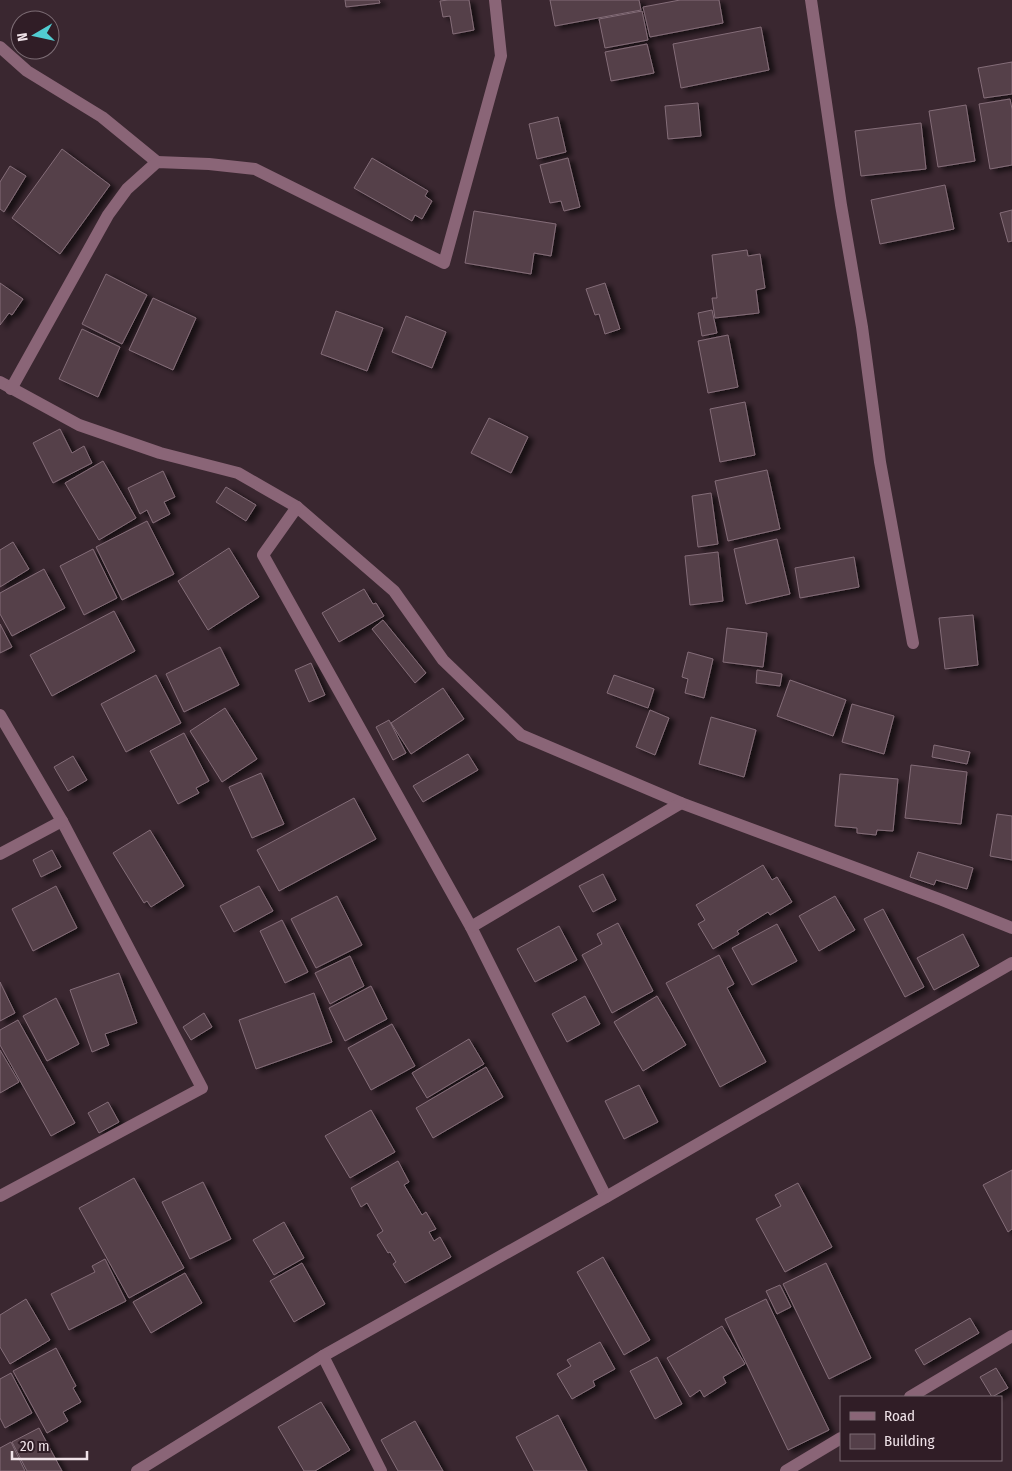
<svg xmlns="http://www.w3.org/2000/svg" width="1012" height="1471" viewBox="0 0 1012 1471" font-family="'Fira Sans Condensed',sans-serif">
  <defs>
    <filter id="shadow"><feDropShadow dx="5.5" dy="3" stdDeviation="2.5" flood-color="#0009"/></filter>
  </defs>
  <rect width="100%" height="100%" fill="#3a2730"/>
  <g fill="#543f49" stroke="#846d78" filter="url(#shadow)">
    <polygon points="345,0 379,0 380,3 346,7"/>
    <polygon points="448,0 469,0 474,30 453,34 450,16 443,17 440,1"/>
    <polygon points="550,0 639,0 641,10 555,26"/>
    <polygon points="680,0 719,0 723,23 650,37 643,7"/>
    <polygon points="642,11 648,40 605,48 599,19"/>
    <polygon points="761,27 769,70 681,88 673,44"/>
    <polygon points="647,44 654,73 611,81 605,52"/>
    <polygon points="1012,62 1012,94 984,98 978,68"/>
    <polygon points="1010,99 1012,109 1012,165 990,169 979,104"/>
    <polygon points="698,103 701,136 668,139 665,106"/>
    <polygon points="966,105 975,161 938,167 929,111"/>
    <polygon points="558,117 566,152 537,159 529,124"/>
    <polygon points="921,123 926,169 861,176 855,131"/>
    <polygon points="62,149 110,185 60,254 12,218"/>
    <polygon points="372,158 428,191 425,196 432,201 422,219 415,215 412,221 354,188"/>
    <polygon points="568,158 580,207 564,211 561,201 550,203 540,165"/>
    <polygon points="10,166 26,176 4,212 0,209 0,182"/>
    <polygon points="945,185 954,229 880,244 871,200"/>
    <polygon points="1012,210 1012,241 1008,242 1000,213"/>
    <polygon points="474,211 556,224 551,256 534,253 531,274 465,263"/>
    <polygon points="747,250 748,256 760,254 765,288 756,290 759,313 715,318 712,298 717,298 712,255"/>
    <polygon points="106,274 147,295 122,344 82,324"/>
    <polygon points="0,283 23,299 12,315 9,313 0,325"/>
    <polygon points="605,283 620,329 605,334 599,314 595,315 586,289"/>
    <polygon points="153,298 196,318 173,370 129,350"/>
    <polygon points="712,310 717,333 702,336 698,313"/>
    <polygon points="336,311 383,328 367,371 321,354"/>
    <polygon points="406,316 446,332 432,368 392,352"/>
    <polygon points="82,329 120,347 98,397 59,379"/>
    <polygon points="728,335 738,387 708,393 698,341"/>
    <polygon points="745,402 755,455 720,462 710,409"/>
    <polygon points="489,418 528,437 511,473 471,453"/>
    <polygon points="60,429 72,453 84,446 92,463 53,483 33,443"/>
    <polygon points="103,461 136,518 99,540 65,483"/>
    <polygon points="767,470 780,529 728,541 715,481"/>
    <polygon points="163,471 175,497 164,502 170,514 153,523 147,510 140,514 128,488"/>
    <polygon points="226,487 256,505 246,521 216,502"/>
    <polygon points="711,493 718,544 698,547 692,496"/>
    <polygon points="147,521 174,574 122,600 96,547"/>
    <polygon points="777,539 790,594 746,604 734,549"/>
    <polygon points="13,542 29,569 0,587 0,550"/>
    <polygon points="229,548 259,597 208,630 178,581"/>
    <polygon points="93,549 117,598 84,615 60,566"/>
    <polygon points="718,552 723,601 690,605 685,556"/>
    <polygon points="854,557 859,587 800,598 795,568"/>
    <polygon points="44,569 65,608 12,636 0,614 0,593"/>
    <polygon points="364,589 373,604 376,603 384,616 339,642 322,613"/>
    <polygon points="114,611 135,651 52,696 30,655"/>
    <polygon points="973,615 978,665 945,669 939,618"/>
    <polygon points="383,620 426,673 415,683 372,629"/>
    <polygon points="0,624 12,647 0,653"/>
    <polygon points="727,628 767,633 763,667 723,662"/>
    <polygon points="220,647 239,685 184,712 166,674"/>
    <polygon points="688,652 713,659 704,698 685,693 688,679 682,677"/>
    <polygon points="311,663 325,695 309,702 295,670"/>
    <polygon points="757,670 782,674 780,686 756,683"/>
    <polygon points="156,675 181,723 126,752 101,704"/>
    <polygon points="614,675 654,689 648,708 607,693"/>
    <polygon points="790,680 846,700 833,736 777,716"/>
    <polygon points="443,688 464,719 411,754 391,723"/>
    <polygon points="852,704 894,716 884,754 842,742"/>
    <polygon points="225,708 257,759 222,782 190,731"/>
    <polygon points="650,710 669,718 655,755 636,747"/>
    <polygon points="711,717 756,730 744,777 699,764"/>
    <polygon points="389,720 406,753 393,760 376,727"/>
    <polygon points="184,733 209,781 196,788 199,793 178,804 150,751"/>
    <polygon points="934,745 970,752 967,764 932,757"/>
    <polygon points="468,754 478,770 423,802 413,786"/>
    <polygon points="73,756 87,780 68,791 54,767"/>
    <polygon points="911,765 967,772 961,824 905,818"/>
    <polygon points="261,773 284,824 252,838 229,787"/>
    <polygon points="840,774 898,779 893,831 877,830 876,835 857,833 857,828 835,826"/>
    <polygon points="354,798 376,839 279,891 257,850"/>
    <polygon points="997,814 1012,816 1012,860 990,856"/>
    <polygon points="150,830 184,886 151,907 147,901 144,903 113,853"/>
    <polygon points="52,850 61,867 41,877 33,860"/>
    <polygon points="918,852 973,868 967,889 936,880 934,885 910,877"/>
    <polygon points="763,865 772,880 777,877 792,902 770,915 768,912 737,931 739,934 713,949 698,924 705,920 696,905"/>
    <polygon points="603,874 616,900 593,912 579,886"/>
    <polygon points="56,886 77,928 33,951 12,909"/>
    <polygon points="259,886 273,911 234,932 220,906"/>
    <polygon points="337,896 362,945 316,968 291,919"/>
    <polygon points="835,896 855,930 819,951 799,916"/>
    <polygon points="883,909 924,987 905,997 864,919"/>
    <polygon points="282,920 308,972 285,983 260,931"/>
    <polygon points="618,923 653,991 612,1013 582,955 602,944 597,934"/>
    <polygon points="777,924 797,961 752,985 732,948"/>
    <polygon points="559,926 577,960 535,982 517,949"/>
    <polygon points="963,934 979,966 934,990 917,958"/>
    <polygon points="719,955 734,984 727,988 766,1062 720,1087 666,983"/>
    <polygon points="350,956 364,986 330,1004 315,973"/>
    <polygon points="119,973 137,1023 105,1034 109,1045 92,1052 70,990"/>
    <polygon points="0,982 15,1013 0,1021"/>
    <polygon points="371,986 387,1019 345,1041 329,1008"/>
    <polygon points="314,993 332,1042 256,1069 239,1020"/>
    <polygon points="585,996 600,1024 567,1042 552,1014"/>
    <polygon points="657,996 686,1045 643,1071 614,1022"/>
    <polygon points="56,998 79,1044 47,1061 23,1016"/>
    <polygon points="204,1013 212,1027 191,1040 183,1027"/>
    <polygon points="18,1020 75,1123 51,1136 0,1045 0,1030"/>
    <polygon points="392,1024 415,1066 371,1090 348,1048"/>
    <polygon points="469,1039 484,1064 427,1098 412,1073"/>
    <polygon points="0,1050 19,1082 0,1093"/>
    <polygon points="486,1067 503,1097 433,1138 416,1108"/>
    <polygon points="639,1085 658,1122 624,1139 605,1101"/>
    <polygon points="108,1102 119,1122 99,1133 88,1113"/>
    <polygon points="371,1110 395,1152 350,1178 325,1136"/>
    <polygon points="398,1161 409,1182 404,1185 422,1215 426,1212 436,1229 429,1232 434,1241 440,1237 451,1257 405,1283 393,1264 396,1262 390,1252 388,1253 377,1235 383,1231 367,1203 361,1207 351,1188"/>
    <polygon points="1012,1170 1012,1229 1008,1232 983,1185"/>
    <polygon points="134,1178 184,1268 129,1298 79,1208"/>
    <polygon points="203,1182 231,1239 190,1259 162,1202"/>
    <polygon points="798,1183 832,1247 785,1272 756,1219 781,1206 775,1195"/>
    <polygon points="284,1222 304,1258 274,1275 253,1240"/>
    <polygon points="603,1257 650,1340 624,1355 577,1272"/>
    <polygon points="105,1259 126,1301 69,1330 51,1294 95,1272 92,1266"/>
    <polygon points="302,1263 325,1304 294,1322 270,1281"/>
    <polygon points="826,1263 871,1358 829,1379 783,1284"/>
    <polygon points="185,1273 202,1303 151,1333 133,1302"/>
    <polygon points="780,1285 791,1307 777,1314 766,1291"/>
    <polygon points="26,1299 50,1340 10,1364 0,1347 0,1315"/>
    <polygon points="766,1299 829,1430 788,1450 725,1319"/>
    <polygon points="970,1318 979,1333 924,1365 915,1350"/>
    <polygon points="722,1326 745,1364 723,1377 726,1383 704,1397 700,1390 690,1397 667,1358"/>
    <polygon points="600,1342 615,1369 593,1381 595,1386 572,1399 557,1374 571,1366 567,1360"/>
    <polygon points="56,1348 76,1386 73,1388 81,1402 63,1412 68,1421 47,1433 13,1371"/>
    <polygon points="657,1357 682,1404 655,1419 630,1371"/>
    <polygon points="996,1368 1008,1388 992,1397 980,1377"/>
    <polygon points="11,1373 32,1413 5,1428 0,1418 0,1379"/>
    <polygon points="321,1402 350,1450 315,1471 304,1471 278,1427"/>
    <polygon points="558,1415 587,1471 534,1471 516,1437"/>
    <polygon points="415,1421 443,1471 398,1471 381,1440"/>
    <polygon points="39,1428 62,1471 27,1471 12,1442"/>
    <polygon points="11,1442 25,1471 0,1471 0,1448"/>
  </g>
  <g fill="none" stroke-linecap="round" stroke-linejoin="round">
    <g stroke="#8a6577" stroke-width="12">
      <polyline points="811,0 841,205 862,327 880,462 913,643"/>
      <polyline points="0,47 27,71 102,117 157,162"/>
      <polyline points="0,382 79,425 160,453 238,473 297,507 394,591 443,660 521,735 681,803 942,900 1012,928"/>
      <polyline points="11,389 108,215 127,189 157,162 209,164 255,169 444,263 501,56 495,0"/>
      <polyline points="297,507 263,555 471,927 606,1197"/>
      <polyline points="0,715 62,821 202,1088 0,1196"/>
      <polyline points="0,854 62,821"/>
      <polyline points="471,927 681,803"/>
      <polyline points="323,1356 606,1197 1012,963"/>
      <polyline points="910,1397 1012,1336"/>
      <polyline points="137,1471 323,1356 381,1471"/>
      <polyline points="786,1471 841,1438"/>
    </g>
  </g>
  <rect x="840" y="1396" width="162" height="65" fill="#301d26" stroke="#7c6c74"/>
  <rect x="850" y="1412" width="25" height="8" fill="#8a6577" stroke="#7c6c74"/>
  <text x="884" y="1421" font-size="15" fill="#efe2e8">Road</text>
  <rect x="850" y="1434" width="25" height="15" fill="#543f49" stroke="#7c6c74"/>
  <text x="884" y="1446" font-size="15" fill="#efe2e8">Building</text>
  <g transform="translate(35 35) rotate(261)"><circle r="24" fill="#301d26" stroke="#7c6c74"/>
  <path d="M0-4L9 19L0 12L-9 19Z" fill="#51ccd1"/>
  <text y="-8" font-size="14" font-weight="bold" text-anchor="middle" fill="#efe2e8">N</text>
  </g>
  <path d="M12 1451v8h75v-8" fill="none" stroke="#efe2e8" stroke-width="2.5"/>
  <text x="20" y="1451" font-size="15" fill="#efe2e8" stroke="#301d26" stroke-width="4" paint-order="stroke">20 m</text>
</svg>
